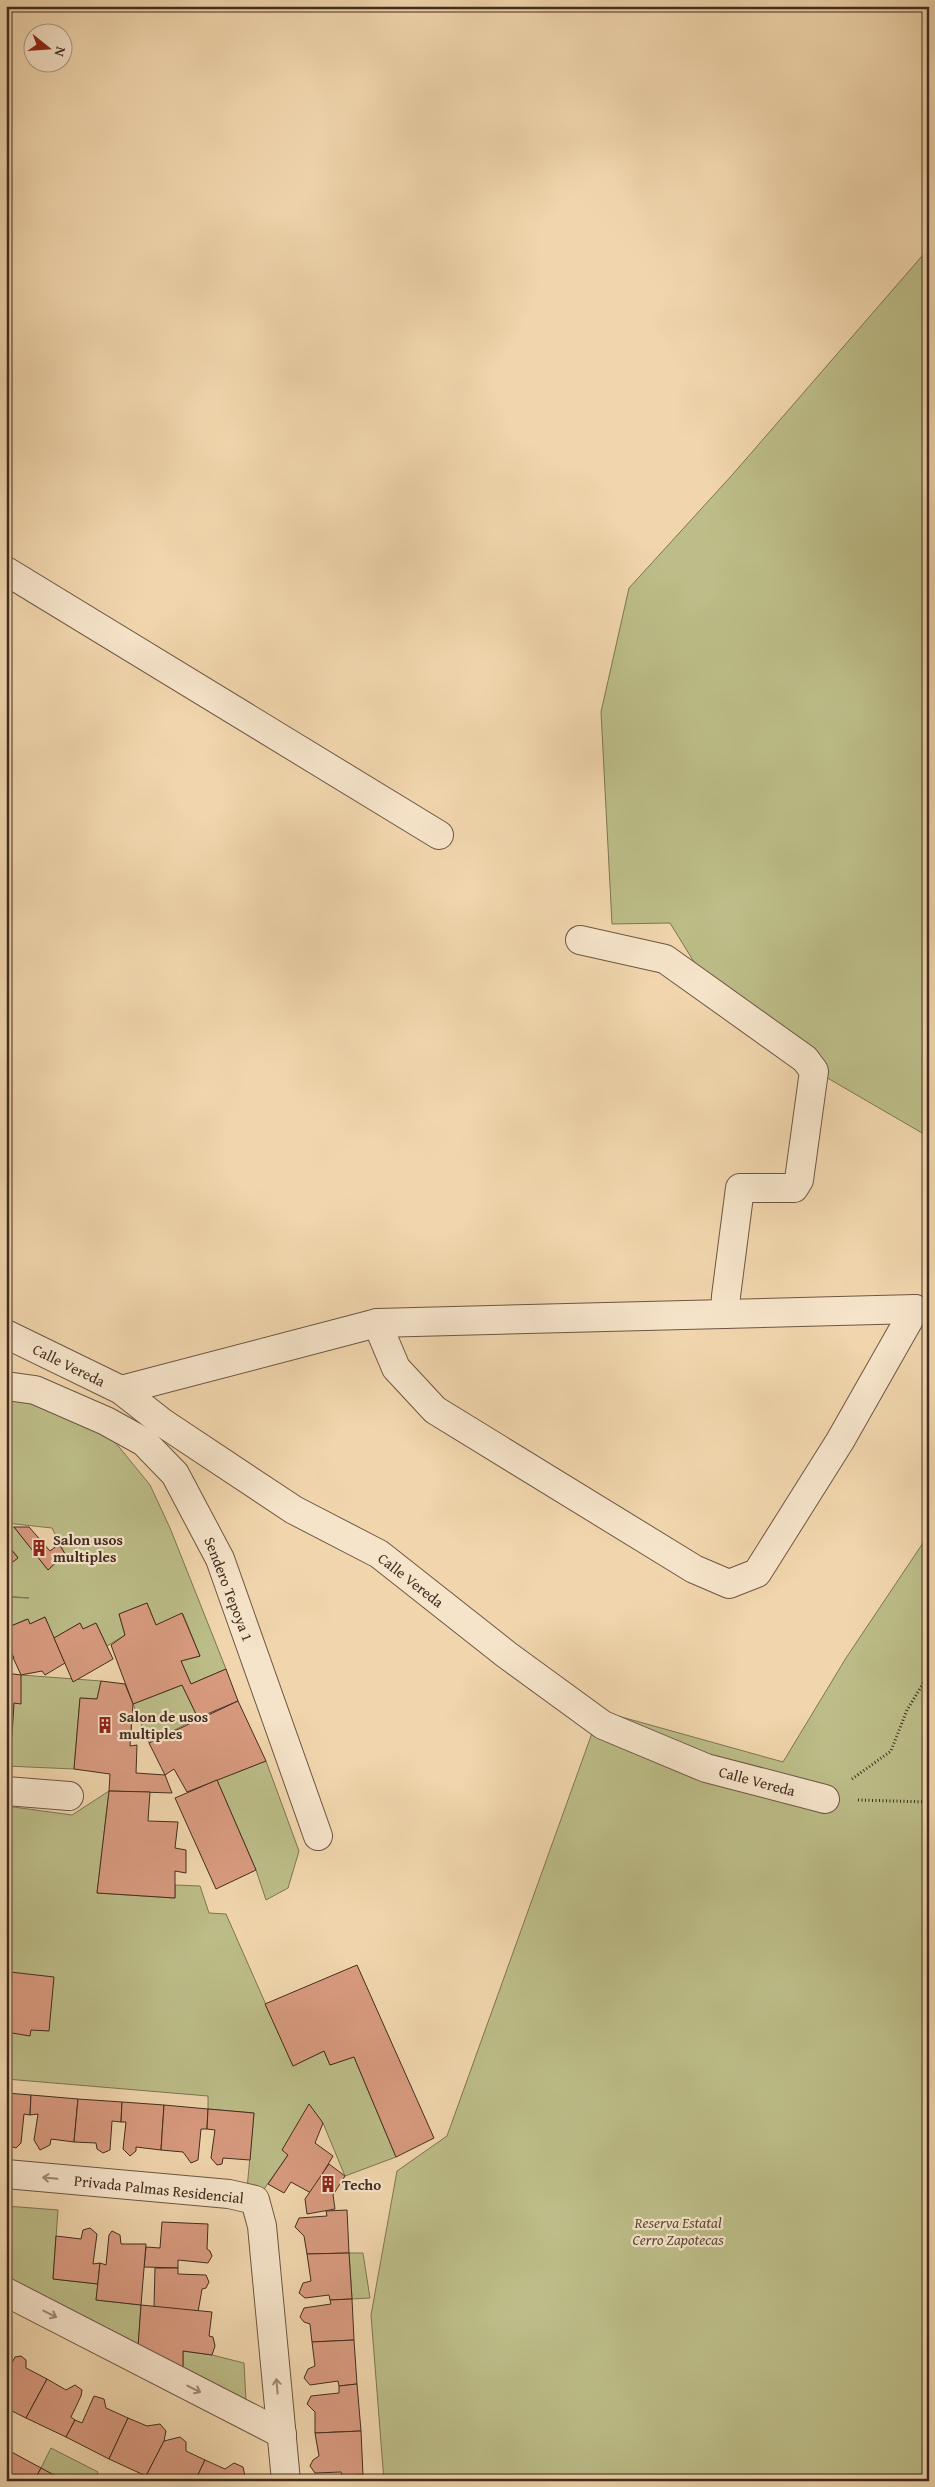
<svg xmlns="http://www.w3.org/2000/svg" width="935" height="2487" viewBox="0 0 935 2487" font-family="'Gentium Book Plus',serif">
  <rect width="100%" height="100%" fill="#f1d6ad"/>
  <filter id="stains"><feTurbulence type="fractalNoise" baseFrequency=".004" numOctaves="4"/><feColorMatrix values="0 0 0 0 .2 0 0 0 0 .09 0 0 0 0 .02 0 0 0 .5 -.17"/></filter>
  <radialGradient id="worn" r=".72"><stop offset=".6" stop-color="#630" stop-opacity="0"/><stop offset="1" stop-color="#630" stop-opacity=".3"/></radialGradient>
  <g fill="#bcbd88" stroke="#7f7454">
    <polygon points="929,248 929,1137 731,1022 670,923 612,924 601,712 629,588 733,474"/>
    <polygon points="6,1395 51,1403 106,1431 150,1485 170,1528 226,1669 191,1684 181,1661 200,1656 183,1614 156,1625 147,1603 119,1614 125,1635 107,1646 96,1623 83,1629 80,1623 54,1638 45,1617 30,1624 27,1619 6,1628 6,1597 29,1598 6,1596 6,1567 18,1557 6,1543 6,1526 14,1527 48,1570 65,1554 52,1528 6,1523 6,1443 12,1443 6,1431"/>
    <polygon points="929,1534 929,2481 384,2481 371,2315 397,2171 447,2136 600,1711 783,1762 846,1658"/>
    <polygon points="21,1675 101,1681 97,1699 80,1698 74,1769 6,1766 6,1736"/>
    <polygon points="182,1685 198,1718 149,1743 133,1704"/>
    <polygon points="266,1761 299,1851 288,1888 266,1900 256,1870 217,1780"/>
    <polygon points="109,1791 97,1893 175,1898 175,1885 200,1886 209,1913 226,1914 293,2066 324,2051 330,2065 354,2057 396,2157 345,2176 323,2123 288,2155 262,2192 247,2189 254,2113 208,2109 208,2096 6,2079 6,1806 72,1815"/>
    <polygon points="6,2206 58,2210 53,2279 98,2284 96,2300 141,2305 138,2347 6,2286"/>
    <polygon points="349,2253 363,2253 370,2298 352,2299"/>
    <polygon points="183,2351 212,2355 244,2363 246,2401 183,2370"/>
    <polygon points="51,2448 98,2472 94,2481 65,2481 41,2468"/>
  </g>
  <g fill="#d99b80" stroke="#422c20">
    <polygon points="14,1527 29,1527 50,1551 59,1544 65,1554 48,1570"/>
    <polygon points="6,1543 18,1558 6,1567"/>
    <polygon points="147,1603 156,1625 182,1613 200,1656 181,1661 191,1684 226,1669 238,1701 198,1718 182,1685 133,1704 111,1645 125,1635 119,1614"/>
    <polygon points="45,1617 65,1663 45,1675 42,1671 21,1675 6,1642 6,1628 28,1619 30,1624"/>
    <polygon points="80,1623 83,1629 96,1623 113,1659 73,1682 54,1638"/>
    <polygon points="6,1641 14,1658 6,1662"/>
    <polygon points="6,1673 21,1675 21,1704 14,1703 12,1736 6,1736"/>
    <polygon points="101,1681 125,1684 133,1704 130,1746 137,1745 136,1773 165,1775 172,1793 109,1791 110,1774 74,1769 80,1698 97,1699"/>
    <polygon points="238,1701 266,1761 187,1792 174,1769 165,1775 149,1743"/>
    <polygon points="217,1780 256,1870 216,1889 175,1798"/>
    <polygon points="109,1791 150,1792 148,1821 178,1822 175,1848 186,1850 186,1873 175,1871 175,1898 97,1893"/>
    <polygon points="6,1958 9,1958 10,1972 54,1977 49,2031 31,2030 30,2036 6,2032"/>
    <polygon points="357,1965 434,2138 396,2157 354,2057 330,2065 324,2051 293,2066 265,2004"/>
    <polygon points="6,2093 31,2095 30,2115 24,2114 21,2143 16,2148 10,2146 6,2137"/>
    <polygon points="31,2095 78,2099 74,2142 51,2139 50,2145 40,2150 34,2140 38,2114 30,2115"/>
    <polygon points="78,2099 122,2102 121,2122 112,2121 110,2150 103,2153 97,2149 96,2143 74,2142"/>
    <polygon points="122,2102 164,2105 161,2150 136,2147 136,2151 130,2156 123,2149 126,2122 121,2122"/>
    <polygon points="309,2104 323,2123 315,2143 333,2156 311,2193 291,2182 284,2193 268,2184 288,2155 282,2150"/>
    <polygon points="164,2105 208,2109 207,2129 201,2129 198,2160 191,2163 183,2152 161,2150"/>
    <polygon points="208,2109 254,2113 250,2160 223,2158 222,2164 217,2165 211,2158 215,2130 207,2129"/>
    <polygon points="329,2164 345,2176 333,2195 335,2209 307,2214 305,2199"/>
    <polygon points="347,2210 349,2253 307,2254 304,2236 295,2227 299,2218 327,2216 326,2211"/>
    <polygon points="162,2222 208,2224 207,2249 210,2251 212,2256 208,2263 178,2260 178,2268 144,2267 146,2247 160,2248"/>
    <polygon points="90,2228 97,2234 93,2264 100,2263 98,2284 53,2279 56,2236 81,2239 83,2230"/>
    <polygon points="112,2231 120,2235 121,2244 146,2244 141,2305 96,2300 100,2263 106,2265 109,2235"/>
    <polygon points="349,2253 352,2299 330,2300 329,2295 305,2298 299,2293 303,2283 311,2281 307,2254"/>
    <polygon points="155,2268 178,2268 178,2274 206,2275 209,2282 206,2288 202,2289 198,2312 154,2308"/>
    <polygon points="352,2299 354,2340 312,2342 310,2324 304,2322 300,2317 304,2308 331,2304 330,2300"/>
    <polygon points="141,2305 212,2312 209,2336 213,2337 215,2346 212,2355 183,2351 183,2370 138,2347"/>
    <polygon points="354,2340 357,2384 339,2386 338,2381 310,2385 304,2378 308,2369 315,2366 312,2342"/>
    <polygon points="21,2356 26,2360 26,2368 47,2379 26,2418 6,2408 6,2374 15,2357"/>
    <polygon points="47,2379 66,2390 75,2385 82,2390 81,2396 71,2417 75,2420 66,2437 26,2418"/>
    <polygon points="357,2384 361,2431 315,2433 315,2412 307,2404 311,2396 339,2393 339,2386"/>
    <polygon points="94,2396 104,2399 106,2408 128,2418 109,2459 66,2437 75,2420 82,2423"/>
    <polygon points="128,2418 147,2426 160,2424 166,2431 164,2441 146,2476 109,2459"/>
    <polygon points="361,2431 363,2475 342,2476 341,2472 315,2473 310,2466 313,2460 319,2456 315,2433"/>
    <polygon points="180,2437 186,2442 186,2451 205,2460 195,2481 156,2481 146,2476 164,2441"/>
    <polygon points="6,2449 41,2468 34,2481 6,2481"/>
    <polygon points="205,2460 225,2469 234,2463 243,2467 246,2481 195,2481"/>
    <polygon points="41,2468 65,2481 34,2481"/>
    <polygon points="363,2475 364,2481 342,2481 342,2476"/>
  </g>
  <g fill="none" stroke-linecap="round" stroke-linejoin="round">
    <g stroke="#6e5643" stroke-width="30">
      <g id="minor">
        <polyline points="6,571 439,835"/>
        <polyline points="580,940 665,959 805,1059 814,1071 799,1180 794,1188 740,1188 726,1296 725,1314"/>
        <polyline points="377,1323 396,1368 435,1410 694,1569 729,1584 757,1573 840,1441 915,1309"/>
        <polyline points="6,1334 121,1390 163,1423 294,1510 379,1554 507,1655 603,1725 706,1768 825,1799"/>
        <polyline points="6,1386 35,1390 106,1421 144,1442 175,1474 220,1559 318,1836"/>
        <polyline points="121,1390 377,1323 915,1309"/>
        <polyline points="6,1791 69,1796"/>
        <polyline points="6,2174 229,2194 255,2200 262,2226 286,2481"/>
        <polyline points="6,2292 282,2434"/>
      </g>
    </g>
    <g stroke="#422c20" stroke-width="3" stroke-dasharray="1 2.5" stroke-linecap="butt">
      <polyline points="852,1779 891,1751 907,1710 929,1674"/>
      <polyline points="858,1800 929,1802"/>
    </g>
    <use href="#minor" stroke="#f6e4ca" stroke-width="28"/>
  </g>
  <defs><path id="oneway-shaft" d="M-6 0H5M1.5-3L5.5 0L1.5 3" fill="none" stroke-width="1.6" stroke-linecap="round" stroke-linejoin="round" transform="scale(1.25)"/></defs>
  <g stroke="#9c8875">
    <use href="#oneway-shaft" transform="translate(50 2178) rotate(-175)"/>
    <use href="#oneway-shaft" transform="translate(50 2314) rotate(27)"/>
    <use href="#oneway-shaft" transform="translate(277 2386) rotate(-95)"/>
    <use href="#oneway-shaft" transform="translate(194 2389) rotate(27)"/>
  </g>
  <defs>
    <g id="building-bare" transform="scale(1.35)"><path d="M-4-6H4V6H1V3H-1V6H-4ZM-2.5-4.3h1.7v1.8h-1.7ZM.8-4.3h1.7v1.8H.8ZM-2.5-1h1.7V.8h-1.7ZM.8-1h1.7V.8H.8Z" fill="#8f2418" stroke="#f6e4ca" stroke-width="2.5" paint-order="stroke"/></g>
  </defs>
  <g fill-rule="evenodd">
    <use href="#building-bare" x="39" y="1548"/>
    <use href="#building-bare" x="105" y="1725"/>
    <use href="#building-bare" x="328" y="2184"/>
  </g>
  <g text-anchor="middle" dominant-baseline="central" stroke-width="4.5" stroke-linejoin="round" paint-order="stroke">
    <g font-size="15" fill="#422c20" stroke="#f6e4ca">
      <text transform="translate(69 1365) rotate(26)">Calle Vereda</text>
      <text transform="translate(411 1580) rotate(38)">Calle Vereda</text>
      <text transform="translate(229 1589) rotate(69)">Sendero Tepoya 1</text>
      <text transform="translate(757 1781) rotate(15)">Calle Vereda</text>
      <text transform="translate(159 2189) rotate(6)">Privada Palmas Residencial</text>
    </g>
    <g font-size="15" font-weight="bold" fill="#422c20" stroke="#f6e4ca" text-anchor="start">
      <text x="53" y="1539">Salon usos<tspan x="53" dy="17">multiples</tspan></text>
      <text x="119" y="1716">Salon de usos<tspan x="119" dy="17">multiples</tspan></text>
      <text x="342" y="2184">Techo</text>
    </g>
    <g font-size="15" font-style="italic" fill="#5a4935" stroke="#f6e4ca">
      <text x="678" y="2222">Reserva Estatal<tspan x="678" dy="17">Cerro Zapotecas</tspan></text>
    </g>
  </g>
  <rect width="935" height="2487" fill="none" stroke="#f1d6ad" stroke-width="25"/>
  <rect x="8" y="8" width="920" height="2472" fill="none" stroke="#422c20" stroke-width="2.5"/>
  <rect x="12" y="12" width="910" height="2462" fill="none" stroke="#422c20"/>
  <g transform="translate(48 48) rotate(107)"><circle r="24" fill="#f6e4ca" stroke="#ae9a86"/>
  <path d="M0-4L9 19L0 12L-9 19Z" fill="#8f2418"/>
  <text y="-8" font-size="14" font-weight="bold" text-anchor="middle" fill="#422c20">N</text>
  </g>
  <rect width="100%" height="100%" filter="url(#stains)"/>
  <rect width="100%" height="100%" fill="url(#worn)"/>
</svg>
